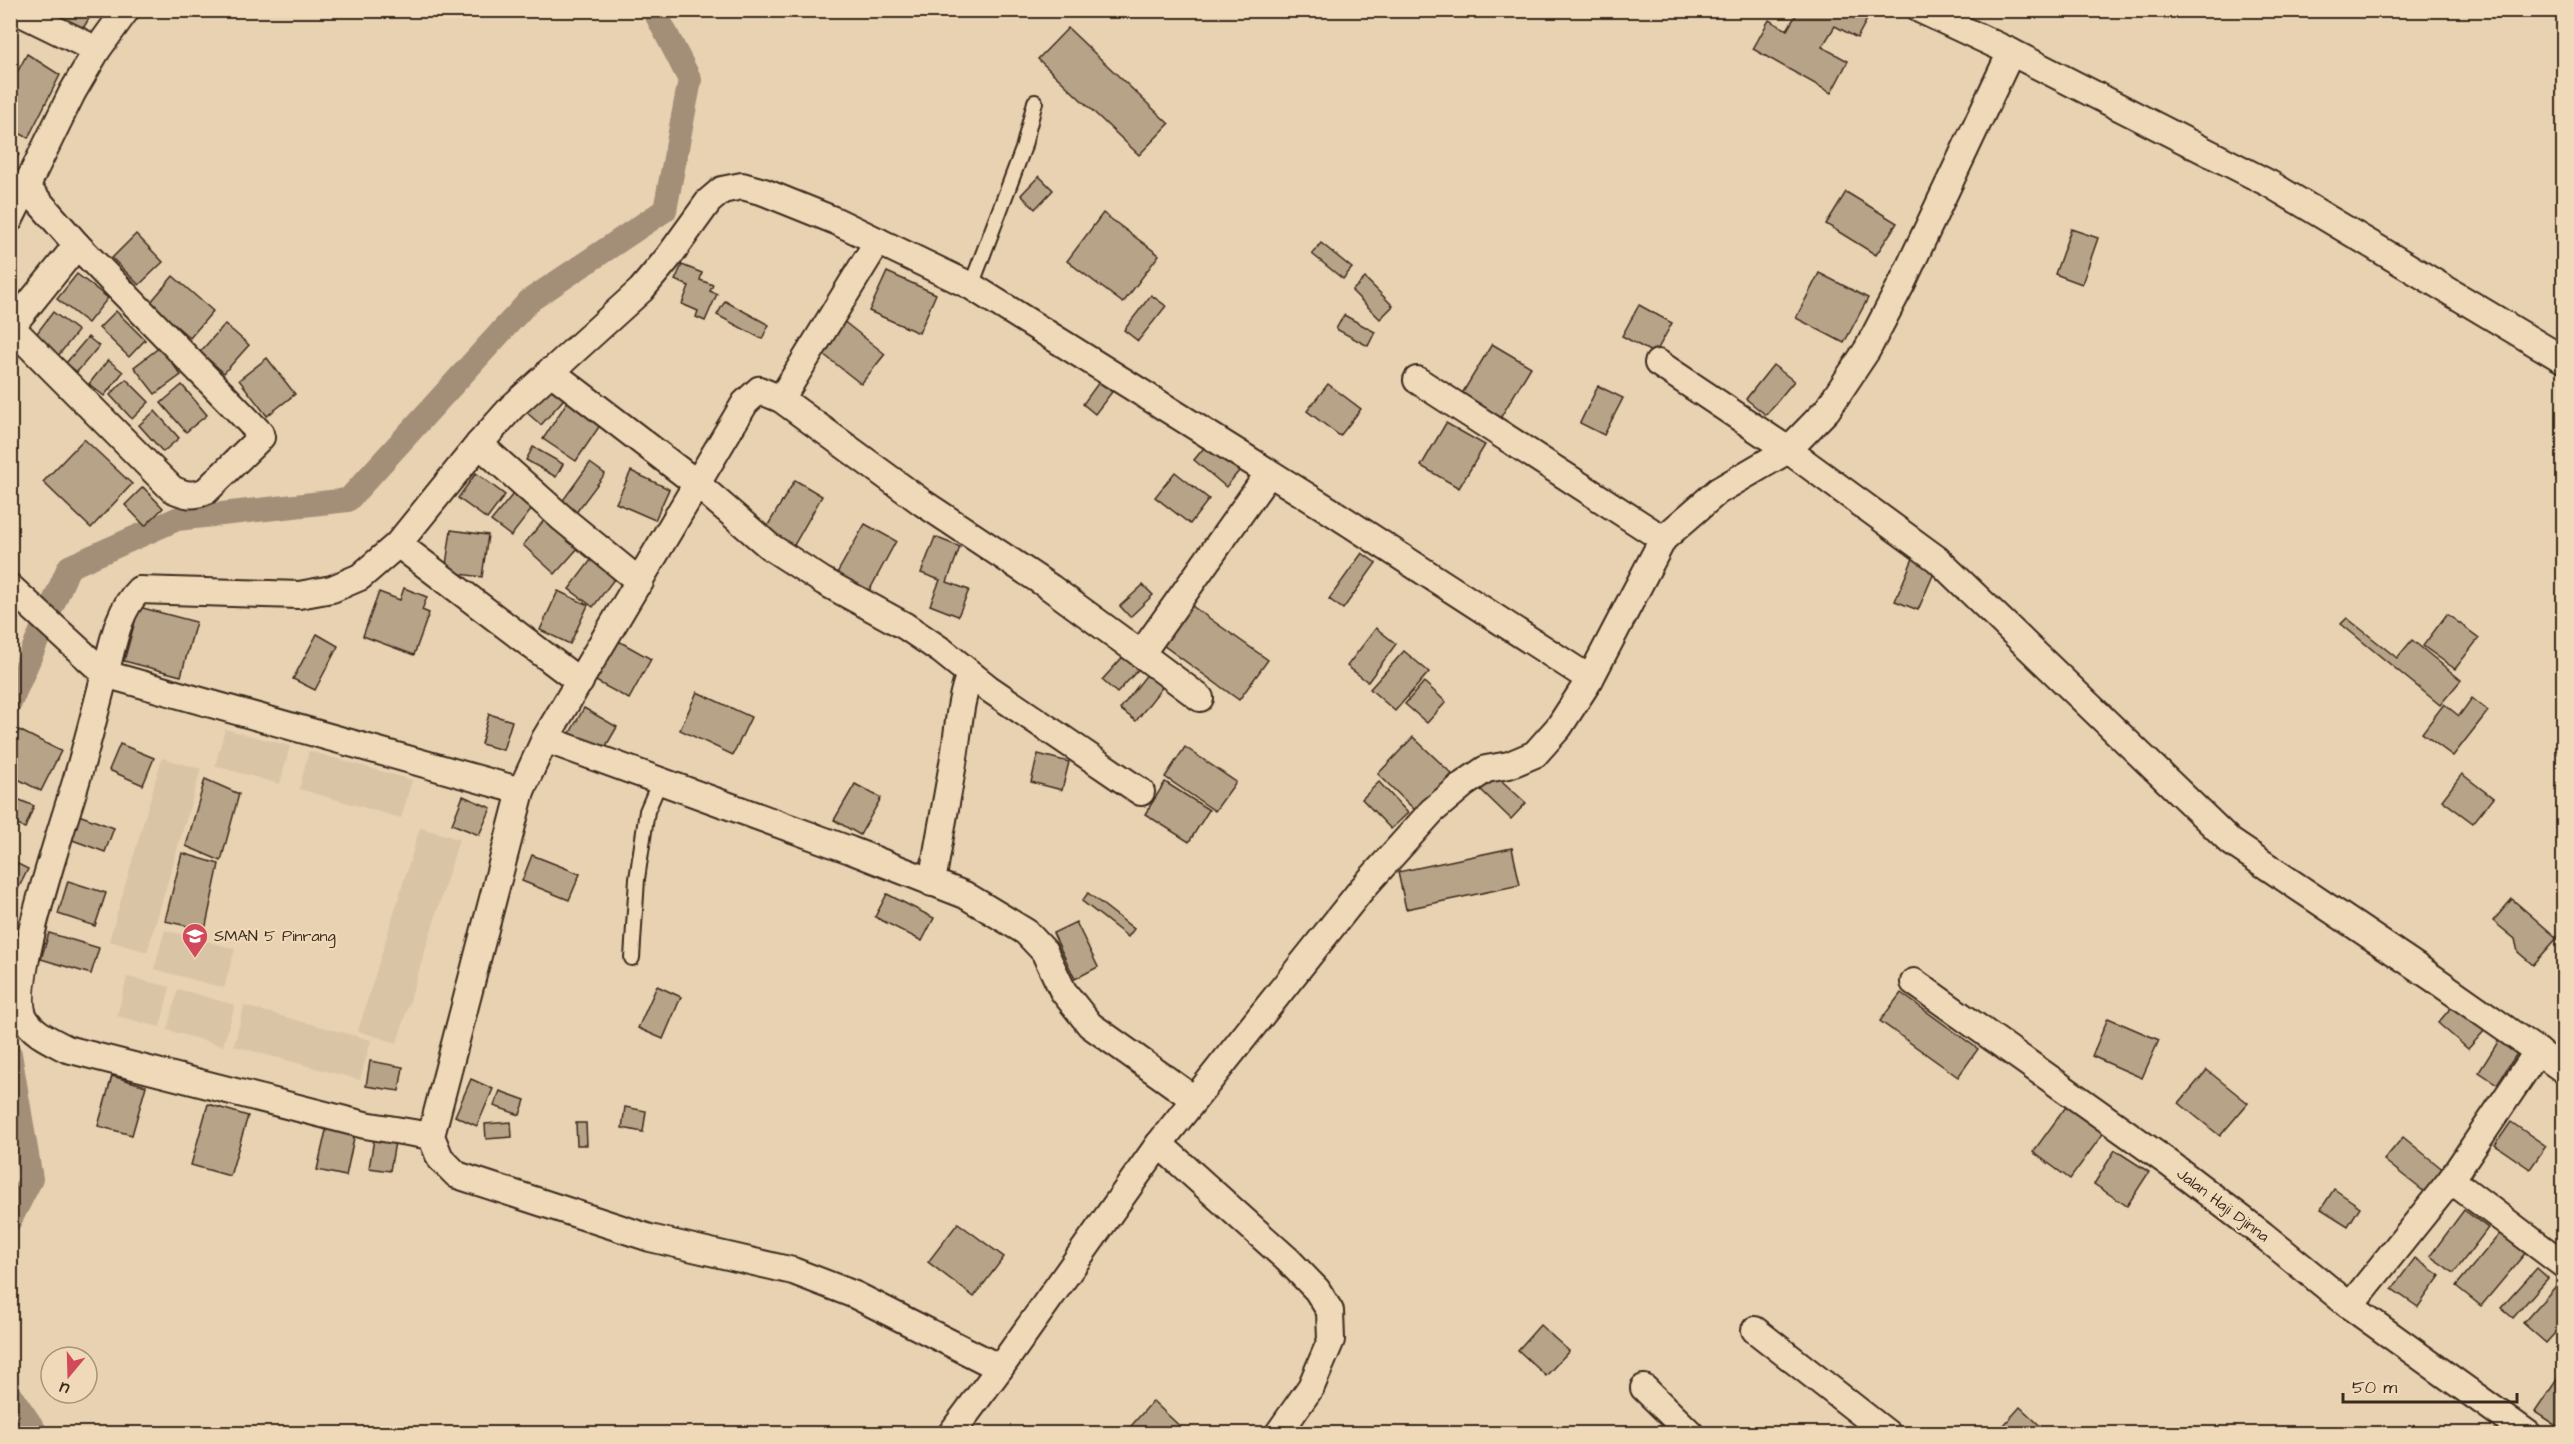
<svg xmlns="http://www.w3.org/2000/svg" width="2574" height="1444" viewBox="0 0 2574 1444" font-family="'Architects Daughter',sans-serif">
  <rect width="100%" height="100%" fill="#e8d2b2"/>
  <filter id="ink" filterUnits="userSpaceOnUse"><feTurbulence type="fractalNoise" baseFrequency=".0167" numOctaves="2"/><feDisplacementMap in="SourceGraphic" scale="12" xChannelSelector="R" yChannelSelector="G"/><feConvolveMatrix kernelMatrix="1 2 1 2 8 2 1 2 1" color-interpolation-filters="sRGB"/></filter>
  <g filter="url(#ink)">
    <g fill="#d9c4a5">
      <polygon points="225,729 290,746 280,784 215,766"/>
      <polygon points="309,751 412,780 401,818 299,789"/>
      <polygon points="162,758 201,769 147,952 109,941"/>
      <polygon points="420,828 459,839 397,1043 358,1031"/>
      <polygon points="165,930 235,949 224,988 154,969"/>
      <polygon points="127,977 170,987 160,1027 117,1016"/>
      <polygon points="178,989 235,1005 223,1046 167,1030"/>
      <polygon points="244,1006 371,1040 360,1080 234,1046"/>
    </g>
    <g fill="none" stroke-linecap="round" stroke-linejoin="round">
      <g stroke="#a38f77" stroke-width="24">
        <polyline points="10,703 69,567 177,519 348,500 529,301 665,210 690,80 654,10"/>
        <polyline points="10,1054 31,1179 10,1220"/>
        <polyline points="10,1394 37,1434"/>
      </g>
    </g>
    <g fill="#b7a388" stroke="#3b2a1e" stroke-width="1.5">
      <polygon points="60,10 94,10 81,32 54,18"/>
      <polygon points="1799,10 1872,10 1857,38 1835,26 1822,47 1848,61 1831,93 1753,49 1769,20 1787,30"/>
      <polygon points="1068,28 1169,124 1139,155 1038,59"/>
      <polygon points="27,54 60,75 28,138 10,128 10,86"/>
      <polygon points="10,149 19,154 10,173"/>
      <polygon points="1039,176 1053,190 1035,209 1021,195"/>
      <polygon points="1846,192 1897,223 1876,255 1826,224"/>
      <polygon points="1103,213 1159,255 1123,303 1067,261"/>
      <polygon points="2071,229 2098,238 2082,284 2055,274"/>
      <polygon points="136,234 163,262 139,285 112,258"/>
      <polygon points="1321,243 1352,268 1343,279 1312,254"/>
      <polygon points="682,265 702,273 700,280 713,285 710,291 717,294 705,321 696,317 698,311 682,304 689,286 675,280"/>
      <polygon points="887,272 936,294 919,333 869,311"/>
      <polygon points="1819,273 1868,298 1844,343 1796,318"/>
      <polygon points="77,274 108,298 88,323 57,299"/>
      <polygon points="173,276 213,311 190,338 150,303"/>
      <polygon points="1365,278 1393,306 1380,319 1352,291"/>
      <polygon points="1151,295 1166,306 1138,341 1124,330"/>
      <polygon points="725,301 769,325 762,339 717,315"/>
      <polygon points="1639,305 1672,323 1655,354 1622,336"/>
      <polygon points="116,311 145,340 129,357 99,328"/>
      <polygon points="53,312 78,331 58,356 34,337"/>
      <polygon points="1344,315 1375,332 1368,346 1336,329"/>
      <polygon points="842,320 885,354 861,384 818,350"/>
      <polygon points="225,324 249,345 224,373 200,352"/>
      <polygon points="88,337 99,346 77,372 66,363"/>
      <polygon points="1492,344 1531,367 1499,420 1460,397"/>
      <polygon points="160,347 181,375 155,394 134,367"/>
      <polygon points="267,358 295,394 267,416 239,380"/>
      <polygon points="108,360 123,372 104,396 89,384"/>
      <polygon points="1773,365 1794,381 1766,415 1746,399"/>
      <polygon points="554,378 570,392 541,425 525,411"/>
      <polygon points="126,379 149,402 132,419 110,395"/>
      <polygon points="1099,382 1112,392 1095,414 1083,404"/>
      <polygon points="1328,384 1361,409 1340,436 1307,411"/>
      <polygon points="182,385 207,415 186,432 161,403"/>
      <polygon points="1598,386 1623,398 1604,435 1580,423"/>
      <polygon points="571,396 605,418 576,461 543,439"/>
      <polygon points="155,411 179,438 163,452 139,425"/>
      <polygon points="1446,423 1485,445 1459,488 1421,466"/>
      <polygon points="84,439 132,484 91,528 43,482"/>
      <polygon points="1207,444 1239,471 1226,487 1194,460"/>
      <polygon points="533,447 563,464 556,477 526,460"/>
      <polygon points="590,463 605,474 575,514 561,503"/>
      <polygon points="631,471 669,489 655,520 616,503"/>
      <polygon points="1175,472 1209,499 1190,524 1155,497"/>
      <polygon points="476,473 505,495 487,519 458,498"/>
      <polygon points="795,480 822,496 793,547 765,530"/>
      <polygon points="143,487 163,508 145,526 125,505"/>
      <polygon points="513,494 532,509 511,536 491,521"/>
      <polygon points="546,518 579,547 555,574 523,545"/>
      <polygon points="865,524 896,541 868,593 836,575"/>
      <polygon points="451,530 488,535 482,577 445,572"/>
      <polygon points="935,537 960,547 947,582 969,590 958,616 930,605 940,580 921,573"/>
      <polygon points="1362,553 1376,563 1343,609 1329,599"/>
      <polygon points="1914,556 1937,566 1918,610 1895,601"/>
      <polygon points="591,560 615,578 593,607 569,589"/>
      <polygon points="1143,585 1153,595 1130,617 1120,606"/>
      <polygon points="404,588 427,597 422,610 429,613 414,655 363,636 379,592 400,600"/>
      <polygon points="558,591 588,605 570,644 540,630"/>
      <polygon points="1185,601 1268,660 1239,700 1156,640"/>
      <polygon points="139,607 196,622 181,676 124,661"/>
      <polygon points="2447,614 2479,638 2455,669 2423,646"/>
      <polygon points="2347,618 2397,658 2412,640 2461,680 2440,705 2341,624"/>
      <polygon points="1376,628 1396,644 1368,682 1347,666"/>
      <polygon points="317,634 338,646 315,690 293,679"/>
      <polygon points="615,639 651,659 629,699 592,679"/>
      <polygon points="1130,649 1145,662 1117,693 1102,680"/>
      <polygon points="1404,651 1429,672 1395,711 1370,689"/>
      <polygon points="1148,673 1164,685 1136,721 1120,709"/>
      <polygon points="1424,682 1446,702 1427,723 1405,704"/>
      <polygon points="697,692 751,717 733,755 680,730"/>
      <polygon points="2472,698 2488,711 2453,756 2422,733 2444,704 2459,716"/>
      <polygon points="584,708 617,727 603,751 570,733"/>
      <polygon points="489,714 512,721 503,750 481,744"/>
      <polygon points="19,730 61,751 41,791 10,775 10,746"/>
      <polygon points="1413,737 1452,774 1417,812 1378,774"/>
      <polygon points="120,744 154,758 143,785 109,770"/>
      <polygon points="1185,747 1236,782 1215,811 1165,777"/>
      <polygon points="1038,754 1069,762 1062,790 1031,782"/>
      <polygon points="1493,773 1526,803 1511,819 1479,788"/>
      <polygon points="2462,774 2493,798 2473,823 2442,800"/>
      <polygon points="205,779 239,794 221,861 186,846"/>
      <polygon points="1165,782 1209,810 1189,842 1145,814"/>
      <polygon points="1379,782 1408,813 1391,829 1362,799"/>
      <polygon points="855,784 881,798 860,835 834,820"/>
      <polygon points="10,796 34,806 25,828 10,822"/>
      <polygon points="463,796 491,808 479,835 452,824"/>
      <polygon points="76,814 114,828 105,852 67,838"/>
      <polygon points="1512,848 1520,885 1406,909 1398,872"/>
      <polygon points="182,853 219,864 205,930 165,921"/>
      <polygon points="532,855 580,874 569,900 522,881"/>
      <polygon points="10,860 28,869 17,891 10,887"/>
      <polygon points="68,881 106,893 95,926 58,914"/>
      <polygon points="1088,893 1134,929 1128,937 1082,901"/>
      <polygon points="887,894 934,918 922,941 875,917"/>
      <polygon points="2512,899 2557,938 2533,965 2518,952 2515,939 2493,921"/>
      <polygon points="1076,922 1098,967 1075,979 1053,933"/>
      <polygon points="49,933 99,948 91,974 41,959"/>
      <polygon points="657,986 681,997 663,1039 638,1028"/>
      <polygon points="1901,993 1978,1049 1958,1077 1880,1021"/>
      <polygon points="2454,1004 2485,1030 2468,1049 2438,1023"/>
      <polygon points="2108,1018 2159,1040 2142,1078 2092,1056"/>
      <polygon points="2501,1037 2520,1049 2497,1084 2479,1072"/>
      <polygon points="370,1061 403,1067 399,1091 366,1086"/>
      <polygon points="2207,1070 2248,1103 2220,1136 2179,1103"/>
      <polygon points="112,1076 146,1086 132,1135 98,1126"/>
      <polygon points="471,1079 493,1089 477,1126 455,1116"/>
      <polygon points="500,1091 525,1100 520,1115 494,1106"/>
      <polygon points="208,1104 248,1116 230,1176 191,1165"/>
      <polygon points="2068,1104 2105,1131 2070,1179 2033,1152"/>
      <polygon points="625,1107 646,1111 643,1132 622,1128"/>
      <polygon points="511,1122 512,1137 486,1139 485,1124"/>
      <polygon points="2511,1122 2546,1146 2530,1169 2495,1145"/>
      <polygon points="576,1123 586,1123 587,1145 577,1145"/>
      <polygon points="327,1126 355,1133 346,1176 317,1170"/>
      <polygon points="2403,1137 2445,1171 2427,1194 2384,1160"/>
      <polygon points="374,1139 395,1142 390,1171 369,1168"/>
      <polygon points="2115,1150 2149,1172 2127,1206 2094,1184"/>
      <polygon points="2334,1189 2360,1207 2348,1226 2321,1209"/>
      <polygon points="2464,1210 2488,1228 2454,1273 2430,1256"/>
      <polygon points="958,1223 1004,1257 974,1297 928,1262"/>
      <polygon points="2502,1231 2527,1251 2481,1306 2456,1286"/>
      <polygon points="2415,1258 2440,1276 2418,1307 2392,1289"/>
      <polygon points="2537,1268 2548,1278 2513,1318 2501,1308"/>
      <polygon points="2564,1277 2564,1323 2546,1343 2523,1323"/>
      <polygon points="1540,1325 1569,1351 1546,1376 1518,1350"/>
      <polygon points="2558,1378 2564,1381 2564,1431 2535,1412"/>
      <polygon points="1153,1401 1188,1434 1124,1434"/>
      <polygon points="2020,1407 2049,1434 1996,1434"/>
    </g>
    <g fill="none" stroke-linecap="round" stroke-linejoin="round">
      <g stroke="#3b2a1e" stroke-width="18">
        <g id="lane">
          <polyline points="971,286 1023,149 1035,102"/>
          <polyline points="632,958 637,879 647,811 660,781"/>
        </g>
      </g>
      <g stroke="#3b2a1e" stroke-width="30">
        <g id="street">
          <polyline points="15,10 97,50"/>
          <polyline points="1921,10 2011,52"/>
          <polyline points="10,219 26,187"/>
          <path d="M11 327 172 489C185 495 193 497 206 491L261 437 260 433 77 245 26 187 72 93 97 50 126 10"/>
          <polyline points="10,328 77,245"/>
          <polyline points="1658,363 1788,450 1937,559 2231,842 2433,978 2564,1070"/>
          <polyline points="550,371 696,483 769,546 823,581 905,626 942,651 988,688 1141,792"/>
          <polyline points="1417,380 1663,539"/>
          <polyline points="781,399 878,241"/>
          <polyline points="479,444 563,519 640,582"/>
          <polyline points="398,544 580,682"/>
          <path d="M10 587 105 674C113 645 117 612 139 590L299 595 332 589 360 577 398 544 479 444 512 407 641 290 667 259 709 201 722 190 742 186 764 192 836 221 971 286 1329 510 1590 679 1663 539 1718 491 1788 450 1827 410 1867 350 1902 283 2011 52 2270 184 2564 360"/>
          <polyline points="1141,654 1200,698"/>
          <polyline points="545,739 745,403 759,390 781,399 923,503 1051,588 1141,654 1269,473"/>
          <polyline points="521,791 545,739 850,850 965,895 1026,932 1044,951 1063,991 1090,1025 1194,1099"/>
          <path d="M932 883C939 839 948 795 955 751 959 724 960 700 970 674"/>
          <polyline points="1914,982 2170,1164 2263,1235 2350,1306 2528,1434"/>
          <path d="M431 1136 365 1125 67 1049C52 1041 32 1033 24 1017 8 984 63 826 75 785 86 749 95 712 105 674L521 791 431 1136 440 1158 457 1175 650 1238 793 1271 855 1295 1000 1368 1159 1144 1361 890 1432 811 1464 784 1486 769 1509 765 1535 754 1559 727 1590 679"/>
          <polyline points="1159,1144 1289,1261 1317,1290 1330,1311 1331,1340 1311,1387 1278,1434"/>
          <polyline points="2451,1180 2538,1051"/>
          <polyline points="2350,1306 2451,1180 2564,1265"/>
          <polyline points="1755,1330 1888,1434"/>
          <polyline points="1644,1388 1691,1434"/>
          <polyline points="951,1434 1000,1368"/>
        </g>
      </g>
      <use href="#lane" stroke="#efd9b8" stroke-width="14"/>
      <use href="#street" stroke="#efd9b8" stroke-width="26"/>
    </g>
  </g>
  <defs>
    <g id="school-pin" transform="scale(1.35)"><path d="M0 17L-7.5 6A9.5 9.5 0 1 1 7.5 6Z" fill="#d1495b" stroke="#efd9b8"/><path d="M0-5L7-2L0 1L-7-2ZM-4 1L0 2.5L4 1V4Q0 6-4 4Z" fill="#fff"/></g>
  </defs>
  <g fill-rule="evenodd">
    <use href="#school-pin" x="195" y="936"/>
  </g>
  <g text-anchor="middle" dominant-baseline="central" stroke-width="4.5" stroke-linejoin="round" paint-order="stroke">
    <g font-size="16" fill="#3b2a1e" stroke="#efd9b8" text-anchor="start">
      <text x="214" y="936">SMAN 5 Pinrang</text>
    </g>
    <g font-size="16" fill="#3b2a1e" stroke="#efd9b8">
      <text transform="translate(2223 1205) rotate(37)">Jalan Haji Djinna</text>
    </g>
  </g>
  <rect width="2574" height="1444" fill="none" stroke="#efd9b8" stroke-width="36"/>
  <rect x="18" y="18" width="2538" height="1408" fill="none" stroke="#3b2a1e" stroke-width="2" filter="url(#ink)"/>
  <g transform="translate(69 1375) rotate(199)"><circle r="28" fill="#efd9b8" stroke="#a7937a" stroke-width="1.5"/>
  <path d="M0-4.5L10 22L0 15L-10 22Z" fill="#d1495b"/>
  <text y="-9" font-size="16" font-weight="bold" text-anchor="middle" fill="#3b2a1e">U</text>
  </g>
  <path d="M2343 1393v9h174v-9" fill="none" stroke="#3b2a1e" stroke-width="3"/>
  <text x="2352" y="1393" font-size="18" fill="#3b2a1e" stroke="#efd9b8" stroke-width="4.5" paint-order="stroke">50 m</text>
</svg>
